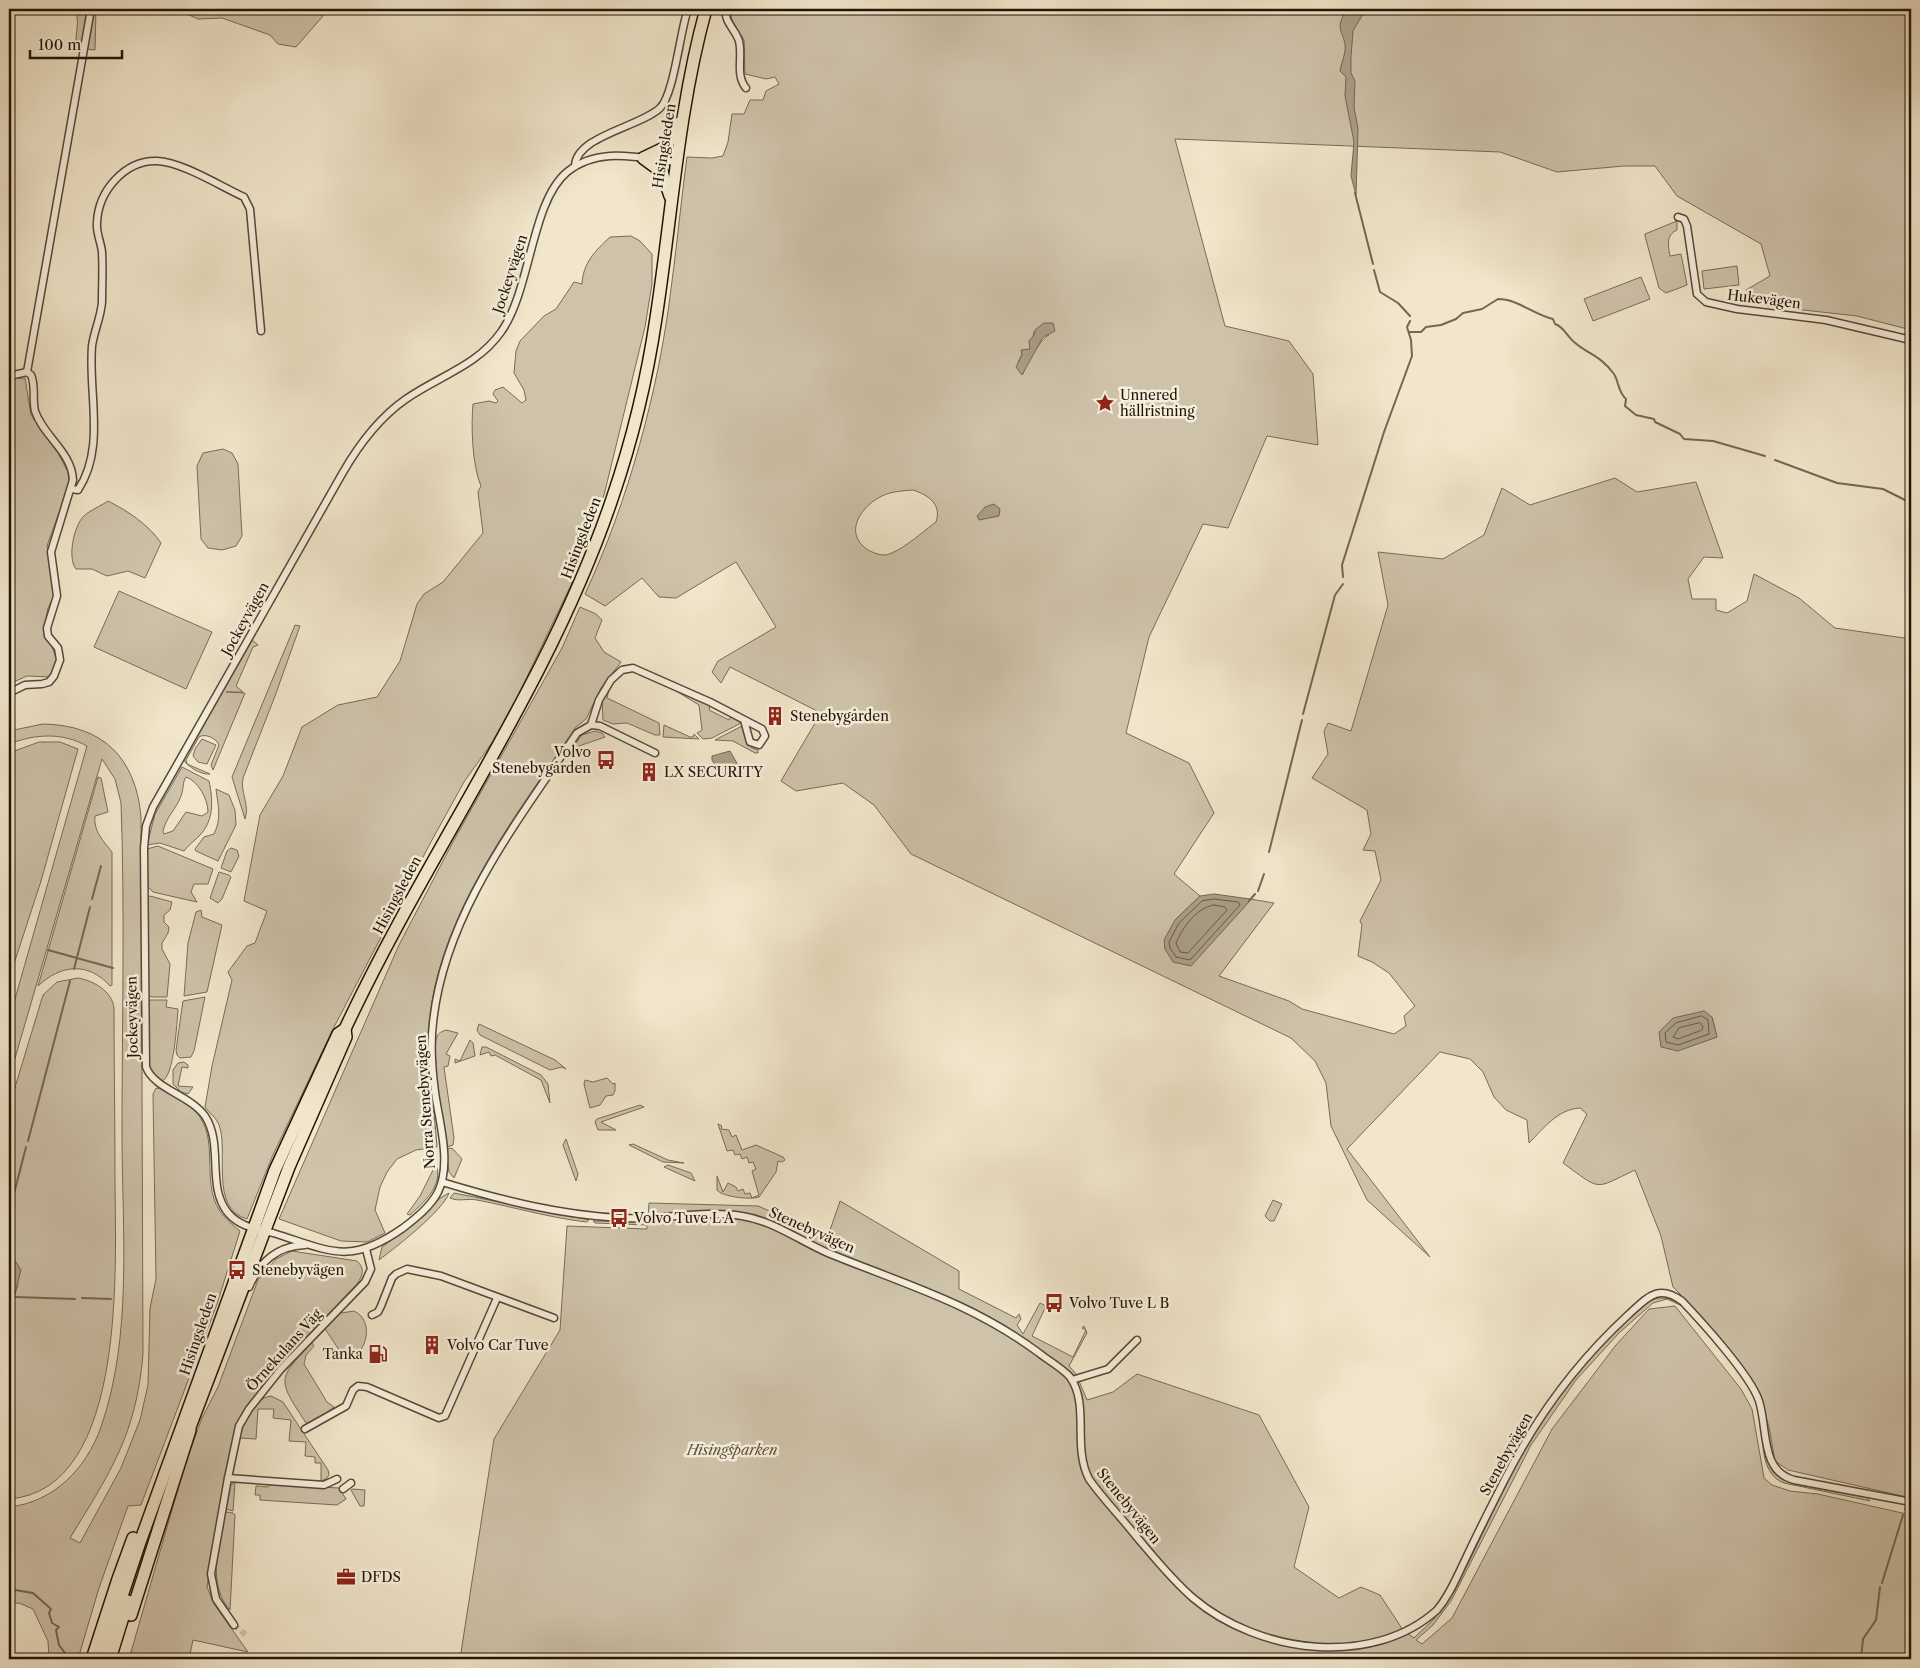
<svg xmlns="http://www.w3.org/2000/svg" width="1920" height="1668" viewBox="0 0 1920 1668" font-family="'Libre Caslon Text',serif">
  <rect width="100%" height="100%" fill="#f1e6cb"/>
  <filter id="stains"><feTurbulence type="fractalNoise" baseFrequency=".004" numOctaves="4"/><feColorMatrix values="0 0 0 0 .2 0 0 0 0 .09 0 0 0 0 .02 0 0 0 .5 -.17"/></filter>
  <radialGradient id="worn" r=".72"><stop offset=".6" stop-color="#630" stop-opacity="0"/><stop offset="1" stop-color="#630" stop-opacity=".3"/></radialGradient>
  <g fill="#cec2aa" stroke="#786b58" fill-rule="evenodd">
    <path d="M74 9H96L95 50 77 48C73 34 82 22 74 9Z"/>
    <polygon points="176,9 329,9 296,47 278,44 270,35 222,18 198,19"/>
    <path d="M730 9H781L788 13 798 12 800 9H1911V330L1857 316 1767 306 1746 290 1770 276 1761 244 1677 196 1655 166H1624L1557 172 1500 152 1175 139 1225 326 1289 341 1313 374 1318 445 1267 436 1228 528 1203 524 1149 637 1126 733 1189 763 1214 813 1174 874 1200 896 1175 920 1248 903 1250 899 1274 903 1219 976 1289 1001 1302 1009 1394 1034 1406 1026 1404 1016 1415 1006 1389 973 1372 962 1358 956 1362 925 1360 921 1381 880 1375 851 1363 850 1371 834 1367 810 1312 778 1328 754 1324 731 1328 723 1351 731 1388 605 1378 552 1443 559 1484 535 1502 488 1530 505 1615 478 1637 492 1696 482 1723 558 1704 557 1688 579 1692 599H1716V610L1727 613 1747 601 1754 574 1799 598 1835 628 1911 639V1498L1788 1470 1775 1461 1769 1427 1756 1386 1688 1302 1673 1287 1661 1236 1635 1170C1593 1190 1602 1191 1563 1163L1587 1114 1580 1108C1558 1109 1544 1128 1529 1143L1527 1120 1506 1110 1494 1097 1483 1072 1470 1059 1440 1052 1347 1149 1430 1257 1367 1200 1331 1126 1326 1083 1315 1061 1291 1038 911 854 874 805 843 783 796 791 781 781 821 713 730 667 721 683 712 672 718 661 776 627 736 562 676 598 659 597 642 578 605 606 585 594C628 502 659 389 671 289 677 245 681 201 687 157L712 158 723 156 728 142 732 114H744L750 100H763L766 91 779 84 775 77 766 79 745 74 744 40 732 20ZM1034 332 1049 335C1041 338 1029 361 1023 370V374L1018 362 1022 354 1030 349ZM913 490C928 495 942 504 936 522 925 530 897 555 884 555 878 555 868 551 863 546 845 529 863 505 882 496 892 491 903 491 913 490ZM1712 1017 1717 1037 1699 1043Z"/>
    <path d="M1677 221V230C1666 235 1668 245 1670 256L1681 254 1687 285 1666 293 1659 288 1645 236V234Z"/>
    <path d="M631 236 640 241 652 254V284L645 327 604 495 591 523 571 585 513 706 496 737 464 782 432 840 333 1029 272 1157 247 1219C209 1209 229 1150 219 1125 216 1117 209 1113 205 1107L212 1066 232 980 228 972 247 946 255 943 267 911 244 901 260 815 283 776 302 727 338 705 377 697 400 661 417 604 424 594 443 582 483 533 478 492 481 486C472 465 471 426 473 404L489 401 496 403 498 401 493 394 495 390 503 387 522 403 526 400 524 390 514 373 516 351 520 341 544 316 556 309 574 282 582 284C583 263 595 251 610 237Z"/>
    <polygon points="1737,266 1739,285 1704,289 1702,271"/>
    <polygon points="1641,277 1650,299 1593,321 1584,299"/>
    <polygon points="25,378 31,415 58,453 68,472 69,485 47,546 55,594 48,608 44,627 57,660 50,677 27,676 9,684 9,379"/>
    <polygon points="223,449 232,453 238,464 242,536 236,546 222,550 208,548 201,539 197,466 203,453"/>
    <path d="M108 501C128 511 149 525 161 543L145 578 128 571 107 576 92 569H76C67 558 74 525 84 516 90 510 101 506 108 501Z"/>
    <polygon points="119,591 212,632 186,689 94,647"/>
    <path d="M580 607 596 614 602 620 595 638 604 652 621 662 601 688 586 719 576 727C513 820 433 921 428 1038 427 1074 435 1111 437 1147L416 1150 397 1159 387 1172 380 1187 375 1210 385 1233 367 1242 341 1241 279 1219 399 945 454 840 562 648Z"/>
    <path d="M295 625 300 626 275 696 243 778C240 792 250 805 245 819L232 777Z"/>
    <path d="M251 639 258 645 253 647 236 686 243 692H226L245 693 213 770 211 765 219 745C216 738 205 733 199 737L186 760 187 764 210 774C201 775 188 767 183 759Z"/>
    <polygon points="671,688 710,706 709,710 729,720 731,716 741,723 712,738 703,739 697,733 702,730 699,705"/>
    <polygon points="609,690 607,698 659,723 660,735 655,735 627,723 613,724 603,720 602,699"/>
    <path d="M43 724C103 725 136 758 141 817L143 1354C136 1435 111 1471 70 1538L80 1543 121 1468 140 1420 148 1385 150 1308 156 1279 153 1094 156 1088C167 1089 174 1096 183 1101 222 1126 203 1163 214 1199 219 1214 229 1222 240 1231L217 1304 141 1505 128 1506 99 1588 78 1659H49L48 1641 33 1609 19 1603 9 1604V1507C54 1502 86 1469 101 1427 133 1335 122 1230 122 1133 122 1024 125 913 121 803L115 779 102 759 9 1079V1020L87 746C62 732 35 734 9 744V731Z"/>
    <polygon points="664,725 690,737 693,737 694,734 699,739 663,737"/>
    <path d="M742 726C748 736 743 747 758 750V753H755L733 741 715 740Z"/>
    <polygon points="595,731 602,733 605,737 579,746 573,752 568,753 582,735"/>
    <polygon points="202,739 216,745 207,764 198,762 193,756 195,749"/>
    <polygon points="39,742 60,742 78,749 41,881 9,979 9,753"/>
    <path d="M182 767 209 781C213 800 214 819 201 834 196 840 189 844 184 851L160 843 147 845 155 814ZM186 777C198 781 208 799 208 812L202 816 186 812 173 831 164 834 163 831C166 817 177 808 181 796 184 789 182 783 186 777Z"/>
    <path d="M98 777 101 778 108 812 95 816C93 830 103 841 112 852V985L110 986C88 961 60 965 38 986Z"/>
    <path d="M216 789 229 795 235 810 236 825 218 861 196 851 195 849 204 837 214 834C222 818 218 806 216 789Z"/>
    <polygon points="158,846 213,869 208,884 194,884 191,892 197,902 153,892 148,887 147,849"/>
    <polygon points="231,848 237,850 239,856 231,872 221,868 227,851"/>
    <polygon points="219,872 229,875 231,877 222,899 218,903 210,898"/>
    <polygon points="150,896 172,902 170,910 164,915 164,922 169,927 168,933 162,943 162,949 170,964 167,997 151,997 148,994 147,898"/>
    <polygon points="201,910 202,917 222,925 207,992 184,996 188,943 196,912"/>
    <path d="M78 978C94 981 112 991 114 1008 114 1065 115 1122 115 1178 115 1261 129 1490 9 1499V1332L14 1326 12 1305 18 1284 11 1257 9 1256V1107L43 995 57 982Z"/>
    <polygon points="205,997 194,1051 191,1057 180,1058 177,1055 176,1050 183,1001"/>
    <path d="M149 1000H167L166 1007 178 1009C177 1023 174 1077 162 1081L158 1080 148 1067Z"/>
    <polygon points="479,1024 555,1060 566,1069 562,1067 550,1070 480,1035 477,1030"/>
    <path d="M446 1030 458 1033 446 1054 450 1056 448 1066 444 1067 454 1138 453 1145 447 1147C441 1133 432 1056 436 1040 437 1034 440 1032 446 1030Z"/>
    <polygon points="470,1040 473,1043 475,1056 455,1063 455,1059 460,1061"/>
    <polygon points="482,1047 486,1047 541,1075 548,1084 550,1103 541,1080 495,1055 491,1056 489,1052 480,1055"/>
    <polygon points="178,1063 184,1062 188,1065 188,1068 182,1067 178,1086 193,1087 188,1094 181,1092 173,1084 173,1070"/>
    <polygon points="607,1078 613,1084 615,1083 615,1091 613,1095 606,1096 600,1105 590,1108 584,1084 585,1080 593,1082"/>
    <polygon points="640,1105 644,1107 601,1122 616,1130 598,1130 595,1122 597,1119"/>
    <path d="M718 1124 722 1126 721 1129 729 1130 732 1137 736 1135 742 1150 756 1145 783 1157 785 1160 782 1162 778 1161 776 1172 759 1197C751 1200 722 1197 717 1190V1176L723 1192 728 1183 736 1187 738 1191 743 1189 745 1194 750 1193 752 1198 759 1195 752 1171 756 1169 753 1162 749 1163 747 1157 742 1159 740 1154 735 1155 733 1150 727 1151Z"/>
    <polygon points="566,1139 578,1174 576,1181 563,1145"/>
    <polygon points="633,1144 668,1160 684,1163 663,1162 629,1145"/>
    <polygon points="452,1148 462,1159 454,1178 449,1172 446,1149"/>
    <polygon points="668,1165 691,1173 695,1181 664,1167"/>
    <path d="M437 1168C442 1187 422 1204 410 1215L407 1214 420 1196 433 1170Z"/>
    <path d="M449 1193C443 1211 395 1248 379 1260L382 1247 425 1215 440 1198Z"/>
    <path d="M454 1193 589 1220 587 1222C550 1218 514 1207 477 1200 468 1198 459 1202 450 1198Z"/>
    <polygon points="1273,1200 1282,1204 1274,1221 1270,1221 1265,1216"/>
    <path d="M840 1201 959 1271V1289L1016 1318 1019 1314 1021 1319 1017 1325 1023 1334 1040 1303 1046 1306 1032 1336 1073 1357 1086 1330 1082 1328 1084 1326 1087 1333 1069 1366 1076 1374 1087 1400 1113 1392 1137 1374 1259 1415 1309 1507 1294 1567 1339 1598 1361 1587 1380 1595 1403 1630 1414 1638 1434 1619 1448 1601C1478 1549 1499 1493 1529 1442 1554 1401 1583 1365 1616 1331 1638 1310 1655 1284 1684 1307L1667 1299 1653 1303 1619 1333 1576 1380 1531 1445 1451 1601 1433 1625 1416 1640 1422 1644 1452 1618 1552 1429 1616 1345 1649 1309 1675 1306 1741 1389 1752 1409 1764 1478 1772 1485 1790 1491 1818 1494 1911 1515V1659H460L494 1439 560 1330 567 1226 647 1229V1225L595 1223 593 1221H648L649 1203 758 1206 828 1236Z"/>
    <path d="M292 1251 357 1261C366 1269 362 1277 356 1285L267 1379 237 1423 227 1468 207 1587 214 1604 248 1652 193 1640 189 1659H129L187 1458 202 1418 218 1387 258 1280 276 1259Z"/>
    <path d="M354 1311C376 1321 366 1357 346 1360L325 1329 341 1313Z"/>
    <path d="M312 1343 314 1346 306 1355 304 1364 327 1402 334 1407 315 1421 306 1423C279 1381 275 1380 312 1343Z"/>
    <path d="M271 1396 283 1402 328 1470 329 1475 326 1479 321 1481V1463H315V1457L305 1456 306 1442 289 1441 291 1420 273 1418 274 1409H258L256 1439 239 1438C243 1423 253 1398 271 1396Z"/>
    <path d="M1762 1423C1764 1438 1764 1460 1773 1472 1784 1487 1846 1492 1865 1496L1870 1501 1784 1483C1761 1474 1763 1445 1762 1423Z"/>
    <polygon points="235,1482 233,1511 226,1509 230,1486"/>
    <polygon points="270,1484 339,1488 346,1499 337,1505 260,1500 260,1495 255,1495 256,1486 268,1487"/>
    <polygon points="353,1489 365,1490 364,1506 360,1506 351,1490"/>
    <path d="M226 1512 233 1513 235 1515 230 1610C211 1589 216 1560 220 1535 222 1528 222 1518 226 1512Z"/>
  </g>
  <g fill="#aa9f88" stroke="#736754">
    <path d="M1348 9H1366L1353 31 1351 57V73L1355 81 1354 107 1358 129 1356 195 1351 176 1354 142 1345 96 1346 77 1340 71C1341 64 1344 58 1345 51 1347 33 1331 30 1348 9Z"/>
    <polygon points="1044,323 1053,323 1055,331 1043,337 1022,375 1016,367 1022,355 1021,350 1030,349 1029,341 1034,335 1035,330"/>
    <polygon points="994,504 1000,509 999,516 979,520 977,516 985,507"/>
    <polygon points="730,751 738,765 725,770 717,768 712,760 712,756"/>
    <polygon points="1214,894 1250,899 1248,903 1191,966 1173,962 1165,949 1164,940 1175,920 1200,896"/>
    <polygon points="1704,1011 1712,1017 1717,1037 1678,1051 1661,1047 1659,1032 1673,1018"/>
    <polygon points="9,1256 16,1262 21,1270 12,1305 14,1326 9,1332"/>
  </g>
  <g fill="none" stroke-linecap="round" stroke-linejoin="round">
    <g stroke="#665a47" stroke-width="1">
      <polygon points="1214,899 1238,902 1240,905 1190,960 1176,957 1170,948 1169,942 1179,923 1202,901"/>
      <path d="M1214 905 1225 907 1227 910 1188 953 1180 952 1176 943C1183 927 1196 908 1214 905Z"/>
      <polygon points="1702,1016 1708,1020 1709,1034 1678,1045 1666,1042 1665,1033 1676,1023"/>
      <polygon points="1700,1023 1703,1027 1702,1030 1678,1039 1673,1037 1679,1028"/>
    </g>
    <g stroke="#736754" stroke-width="2">
      <polyline points="1355,193 1373,264"/>
      <polyline points="1374,270 1380,292 1398,303 1410,316"/>
      <path d="M1409 332H1421L1426 327 1441 325 1456 319 1463 313 1482 309 1498 299C1518 299 1534 315 1553 319L1555 324C1564 327 1566 335 1574 342 1589 355 1600 355 1614 374 1619 382 1618 392 1626 399L1625 406 1636 415 1654 419 1655 422 1680 434 1684 439 1713 441 1765 456"/>
      <polyline points="1775,460 1837,483 1883,489 1911,503"/>
      <polyline points="1343,577 1342,565 1384,432 1412,356 1411,340 1407,327 1410,321"/>
      <polyline points="1303,714 1335,595 1343,584"/>
      <polyline points="1269,852 1302,720"/>
      <polyline points="1258,891 1264,874"/>
      <polyline points="92,899 101,866"/>
      <polyline points="1249,901 1255,894"/>
      <polyline points="9,930 9,935"/>
      <polyline points="48,950 113,968"/>
      <polyline points="74,969 90,907"/>
      <polyline points="28,1141 70,981"/>
      <polyline points="9,1213 26,1147"/>
      <polyline points="15,1297 75,1299"/>
      <polyline points="82,1298 111,1299"/>
      <polyline points="1905,1509 1910,1503"/>
      <polyline points="1882,1583 1903,1515"/>
      <polyline points="9,1589 33,1593 51,1609 49,1613 52,1623 59,1627 56,1630 59,1645 65,1653 63,1659"/>
      <polyline points="51,1659 58,1659"/>
      <polyline points="1861,1659 1863,1639 1876,1620 1880,1587"/>
    </g>
    <polyline stroke="#d2c6ad" stroke-width="6" stroke-dasharray="6 3" stroke-linecap="butt" points="234,1625 246,1635"/>
    <g stroke="#554837" stroke-width="9">
      <g id="minor">
        <path d="M725 9C725 23 735 29 739 41 743 57 735 75 746 88"/>
        <path d="M575 166C576 136 640 127 660 108 674 95 680 31 688 9"/>
        <polyline points="1678,217 1684,219 1687,226 1697,294 1706,302 1737,309 1826,320 1911,340"/>
        <polyline points="27,372 91,9"/>
        <path d="M9 376 27 372 31 375C36 386 32 399 35 411 43 436 72 452 73 480L51 552 57 596 47 628 48 636 58 648 60 660 54 676 49 682 42 684 25 685 9 693"/>
        <path d="M71 489 78 490C106 448 88 393 92 346 94 331 101 317 102 302 102 285 103 269 102 252 101 242 96 233 97 223 98 191 125 160 157 161 182 162 220 186 244 197L250 209 261 331"/>
        <polyline points="591,725 599,700 611,680 622,670 633,668 710,702 762,729 765,736 759,745 750,742 744,720"/>
        <path d="M655 753 600 726 591 725 577 733C518 821 444 914 433 1023 430 1046 432 1069 435 1092 439 1122 452 1163 438 1192 430 1207 416 1218 403 1228 349 1266 331 1251 273 1233 257 1229 240 1227 228 1213 206 1186 224 1145 205 1116 190 1095 154 1089 146 1067L144 848 146 826 153 807 342 474C358 446 380 417 406 399 439 376 477 366 501 332 531 290 531 202 567 172 599 146 639 158 676 162"/>
        <path d="M442 1182C501 1200 560 1215 621 1218 661 1220 703 1210 742 1216 774 1221 800 1241 828 1253 904 1284 972 1303 1039 1353 1049 1361 1062 1368 1070 1377 1090 1405 1072 1446 1089 1479 1103 1499 1120 1516 1135 1535 1153 1556 1171 1579 1193 1598 1259 1654 1373 1668 1437 1610 1450 1595 1457 1576 1466 1558 1478 1532 1491 1507 1504 1481 1535 1419 1577 1362 1628 1315 1647 1298 1658 1283 1682 1301 1702 1322 1751 1376 1759 1401 1768 1429 1760 1471 1794 1480L1911 1502"/>
        <path d="M249 1287C260 1261 277 1246 305 1245"/>
        <polyline points="372,1315 378,1312 381,1306 392,1278 396,1274 407,1269 441,1276 554,1318"/>
        <polyline points="1072,1380 1108,1369 1137,1340"/>
        <polyline points="305,1429 346,1406 353,1390 358,1386 367,1387 432,1415 439,1418 445,1416 497,1298"/>
        <polyline points="228,1478 324,1485 337,1479"/>
        <polyline points="343,1489 351,1483"/>
        <polyline points="234,1625 216,1599 211,1574 228,1478 239,1426 249,1409 281,1369 365,1282 371,1269 366,1249"/>
      </g>
    </g>
    <g stroke="#211406" stroke-width="14">
      <g id="trunk">
        <polyline points="670,196 662,172 643,158 666,147 679,123"/>
        <polyline points="187,1435 289,1167 346,1037 345,1029"/>
        <polyline points="131,1615 190,1430"/>
        <polyline points="92,1659 118,1579 133,1538"/>
        <path d="M101 1659 140 1542 275 1170 338 1034 345 1029C429 849 548 688 612 499 632 441 647 379 656 318 672 215 678 110 706 9"/>
        <polyline points="110,1659 128,1601"/>
      </g>
    </g>
    <use href="#minor" stroke="#f6efdd" stroke-width="6"/>
    <use href="#trunk" stroke="#f1e6cb" stroke-width="11"/>
  </g>
  <defs>
    <g id="sight-bare" transform="scale(1.5)"><path d="M0-6L1.8-2.2L6-1.7L2.9 1.2L3.7 5.4L0 3.3L-3.7 5.4L-2.9 1.2L-6-1.7L-1.8-2.2Z" fill="#8f2418" stroke="#f6efdd" stroke-width="2.5" paint-order="stroke"/></g>
    <g id="building-bare" transform="scale(1.5)"><path d="M-4-6H4V6H1V3H-1V6H-4ZM-2.5-4.3h1.7v1.8h-1.7ZM.8-4.3h1.7v1.8H.8ZM-2.5-1h1.7V.8h-1.7ZM.8-1h1.7V.8H.8Z" fill="#8f2418" stroke="#f6efdd" stroke-width="2.5" paint-order="stroke"/></g>
    <g id="bus-bare" transform="scale(1.5)"><path d="M-5-6H5V4H4V6H2V4H-2V6H-4V4H-5ZM-3.5-4V0h7V-4ZM-3.5 1.2v1.5H-2V1.2ZM2 1.2v1.5H3.5V1.2Z" fill="#8f2418" stroke="#f6efdd" stroke-width="2.5" paint-order="stroke"/></g>
    <g id="fuel-bare" transform="scale(1.5)"><path d="M-5.5-6h7V0h2V4h1.3V-2.5L3-4.5l.8-.8L6-3V5H2.5V1h-1V6h-7ZM-4.2-4.7v3.2H.2V-4.7Z" fill="#8f2418" stroke="#f6efdd" stroke-width="2.5" paint-order="stroke"/></g>
    <g id="office-bare" transform="scale(1.5)"><path d="M-6-3h4V-5.5h4V-3h4V5H-6ZM-1-4.5V-3h2v-1.5ZM-6 0V1H6V0Z" fill="#8f2418" stroke="#f6efdd" stroke-width="2.5" paint-order="stroke"/></g>
  </defs>
  <g fill-rule="evenodd">
    <use href="#sight-bare" x="1105" y="403"/>
    <use href="#building-bare" x="775" y="716"/>
    <use href="#bus-bare" x="606" y="760"/>
    <use href="#building-bare" x="649" y="772"/>
    <use href="#bus-bare" x="619" y="1218"/>
    <use href="#bus-bare" x="237" y="1270"/>
    <use href="#bus-bare" x="1054" y="1303"/>
    <use href="#building-bare" x="432" y="1345"/>
    <use href="#fuel-bare" x="378" y="1354"/>
    <use href="#office-bare" x="346" y="1577"/>
  </g>
  <g text-anchor="middle" dominant-baseline="central" stroke-width="5" stroke-linejoin="round" paint-order="stroke">
    <g font-size="14" fill="#211406" stroke="#f6efdd">
      <text transform="translate(664 146) rotate(-81)">Hisingsleden</text>
      <text transform="translate(510 274) rotate(-72)">Jockeyvägen</text>
      <text transform="translate(1764 299) rotate(7)">Hukevägen</text>
      <text transform="translate(581 538) rotate(-69)">Hisingsleden</text>
      <text transform="translate(245 619) rotate(-61)">Jockeyvägen</text>
      <text transform="translate(397 895) rotate(-62)">Hisingsleden</text>
      <text transform="translate(132 1017) rotate(-91)">Jockeyvägen</text>
      <text transform="translate(425 1102) rotate(-94)">Norra Stenebyvägen</text>
      <text transform="translate(812 1230) rotate(24)">Stenebyvägen</text>
      <text transform="translate(198 1334) rotate(-71)">Hisingsleden</text>
      <text transform="translate(284 1350) rotate(-48)">Örnekulans Väg</text>
      <text transform="translate(1506 1454) rotate(-61)">Stenebyvägen</text>
      <text transform="translate(1129 1506) rotate(51)">Stenebyvägen</text>
    </g>
    <g font-size="14" fill="#211406" stroke="#f6efdd" text-anchor="start">
      <text x="1120" y="395">Unnered<tspan x="1120" dy="16">hällristning</tspan></text>
      <text x="790" y="716">Stenebygården</text>
      <text x="591" y="752" text-anchor="end">Volvo<tspan x="591" dy="16">Stenebygården</tspan></text>
      <text x="664" y="772">LX SECURITY</text>
      <text x="634" y="1218">Volvo Tuve L A</text>
      <text x="252" y="1270">Stenebyvägen</text>
      <text x="1069" y="1303">Volvo Tuve L B</text>
      <text x="447" y="1345">Volvo Car Tuve</text>
      <text x="363" y="1354" text-anchor="end">Tanka</text>
      <text x="361" y="1577">DFDS</text>
    </g>
    <g font-size="14" font-style="italic" fill="#5e513f" stroke="#f6efdd">
      <text x="732" y="1450">Hisingsparken</text>
    </g>
  </g>
  <rect width="1920" height="1668" fill="none" stroke="#f1e6cb" stroke-width="30"/>
  <rect x="10" y="10" width="1900" height="1648" fill="none" stroke="#211406" stroke-width="2.5"/>
  <rect x="15" y="15" width="1890" height="1638" fill="none" stroke="#211406"/>
  <path d="M30 50v8h92v-8" fill="none" stroke="#211406" stroke-width="2.5"/>
  <text x="38" y="50" font-size="15" fill="#211406" stroke="#f6efdd" stroke-width="4" paint-order="stroke">100 m</text>
  <rect width="100%" height="100%" filter="url(#stains)"/>
  <rect width="100%" height="100%" fill="url(#worn)"/>
</svg>
